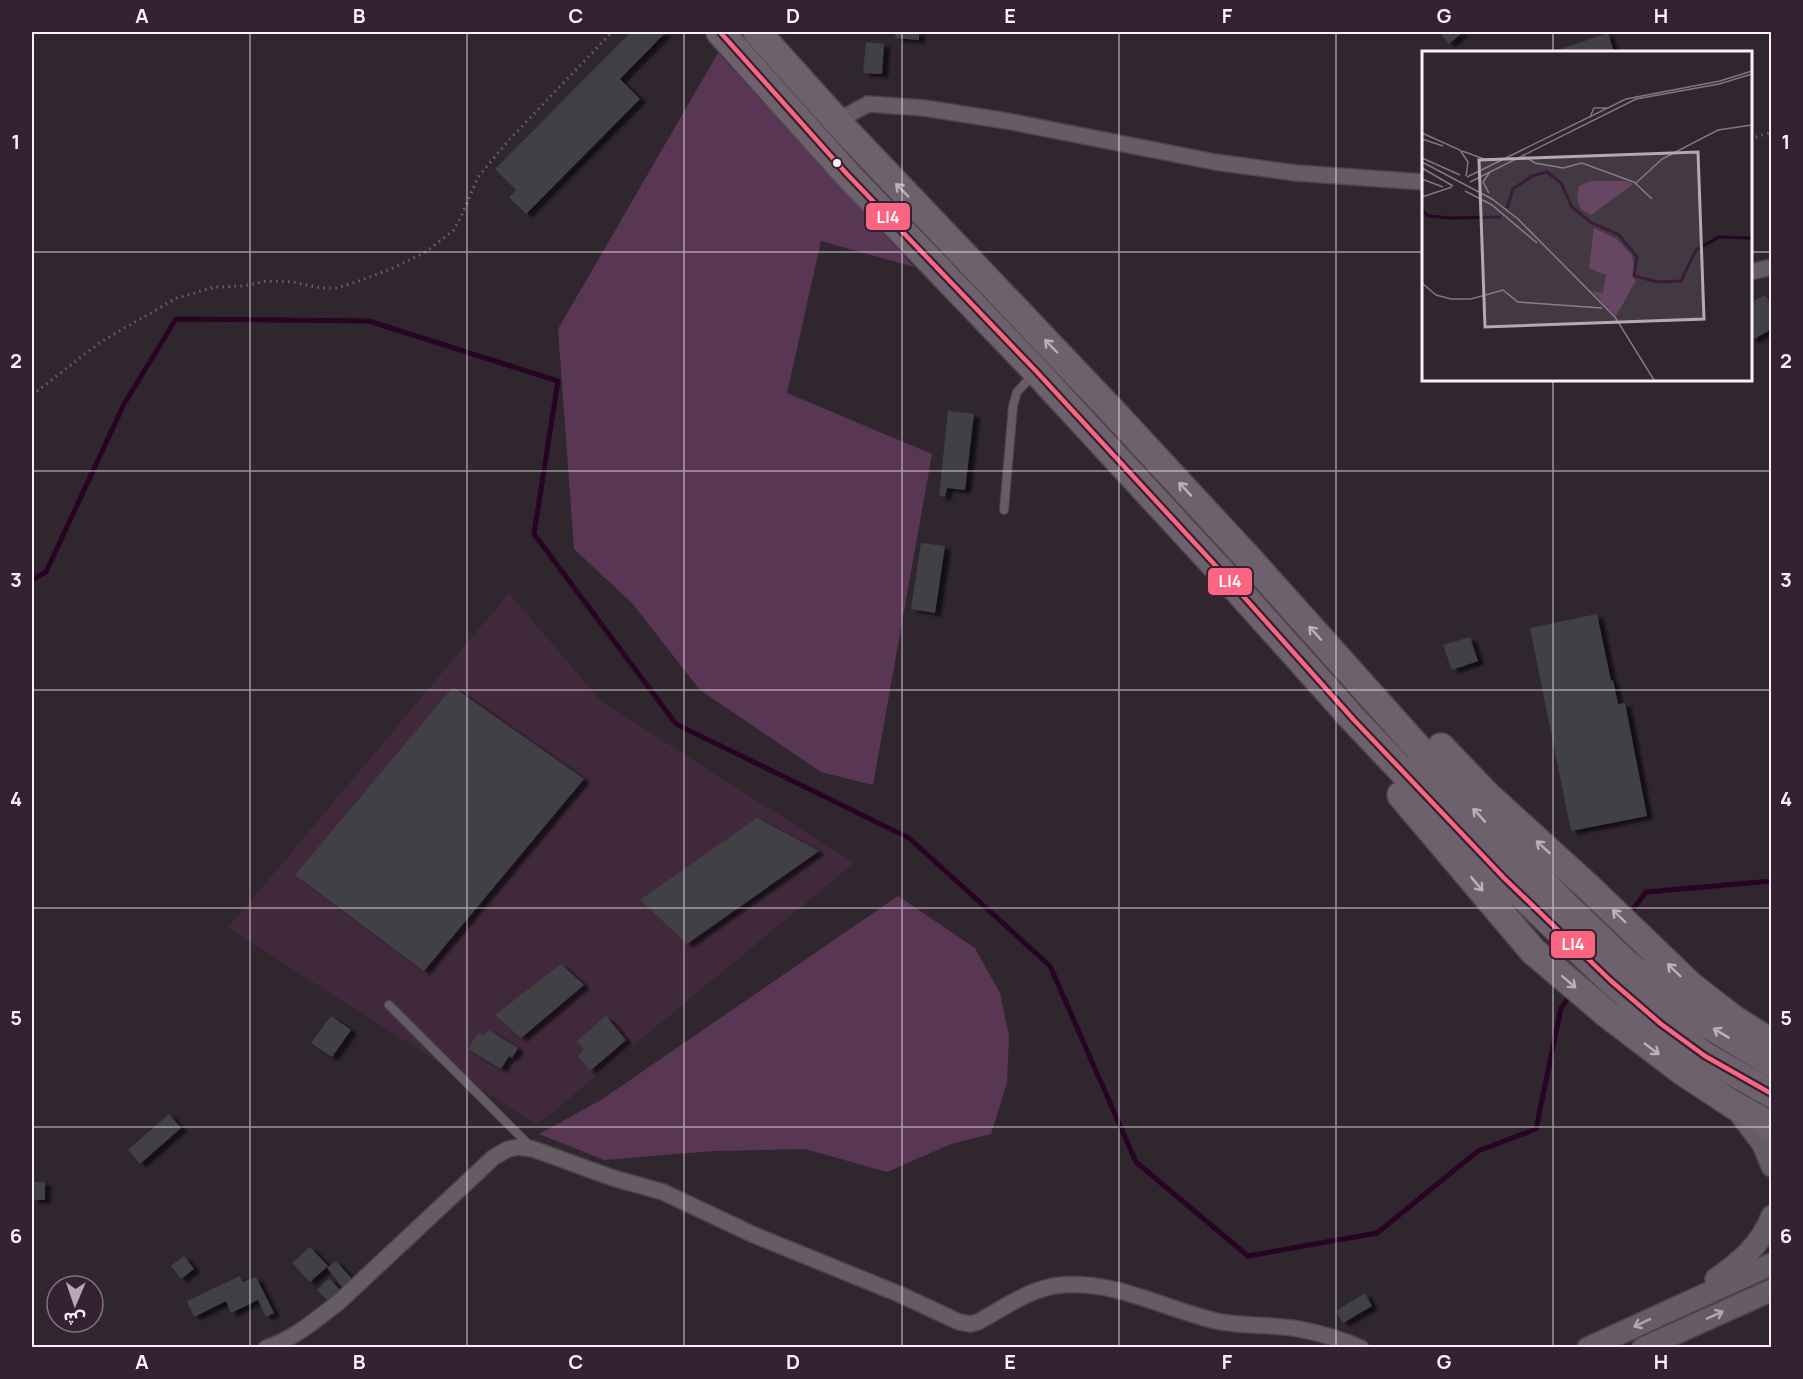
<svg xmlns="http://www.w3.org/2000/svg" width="1803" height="1379" viewBox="0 0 1803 1379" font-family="Manrope,'Noto Sans Arabic',sans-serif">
  <defs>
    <filter id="shadow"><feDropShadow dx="6" dy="3.5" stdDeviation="1.5" flood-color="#0009"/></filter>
  </defs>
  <rect width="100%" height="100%" fill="#30262e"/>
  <polygon fill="#40293c" points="509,593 601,701 854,863 537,1125 228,928"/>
  <g fill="#5a3655">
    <polygon points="718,53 914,267 821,241 787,393 932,454 873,785 821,772 700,690 632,603 574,549 558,329"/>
    <polygon points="898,896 975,948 1000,993 1009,1036 1007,1083 991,1134 951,1144 887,1172 805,1149 713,1151 604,1160 539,1134 601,1100"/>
  </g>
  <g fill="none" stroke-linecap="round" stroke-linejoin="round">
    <g stroke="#270324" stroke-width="5">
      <polyline points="32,580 46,572 124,404 176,319 369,321 558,381 534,534 676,724 909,838 1050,966 1136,1162 1248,1256 1377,1233 1478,1151 1536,1129 1561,1008 1572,993"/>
      <polyline points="1628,916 1646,892 1772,881"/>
    </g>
  </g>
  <g fill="#3f4145" filter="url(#shadow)">
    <polygon points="631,32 666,32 620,79 640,99 526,214 509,197 516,190 495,169"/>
    <polygon points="896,32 919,32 919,40 895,38"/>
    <polygon points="1439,32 1463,32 1449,44"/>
    <polygon points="1608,33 1614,52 1552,52"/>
    <polygon points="866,42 884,44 882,74 863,73"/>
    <polygon points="1765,295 1772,306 1772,329 1752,340 1750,337 1750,303"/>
    <polygon points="948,411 974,414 965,490 947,488 945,497 939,496"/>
    <polygon points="921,543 945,546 935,613 911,609"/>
    <polygon points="1597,614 1611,681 1613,680 1618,704 1625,703 1647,816 1571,831 1530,628"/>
    <polygon points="1470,637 1478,661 1452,670 1443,645"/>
    <polygon points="453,687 584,779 424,971 295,875"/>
    <polygon points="757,818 819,851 687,944 640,900"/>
    <polygon points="561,964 584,985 521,1038 495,1015"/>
    <polygon points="331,1016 351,1030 332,1057 311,1043"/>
    <polygon points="606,1016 626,1040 590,1071 578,1056 584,1050 577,1041"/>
    <polygon points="488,1030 518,1048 512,1058 509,1056 501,1069 468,1049 478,1033 484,1036"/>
    <polygon points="169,1114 181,1128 140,1164 128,1150"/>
    <rect x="32" y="1182" width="13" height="18"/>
    <polygon points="310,1247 328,1266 310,1282 292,1263"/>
    <polygon points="184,1256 194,1269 181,1279 171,1266"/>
    <polygon points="336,1261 353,1280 343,1288 327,1268"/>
    <polygon points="240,1276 243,1282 256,1277 274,1313 266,1317 258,1300 231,1313 226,1301 194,1317 187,1301"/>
    <polygon points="329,1278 340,1290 328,1301 317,1290"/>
    <polygon points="1365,1293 1372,1306 1343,1323 1336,1311"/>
  </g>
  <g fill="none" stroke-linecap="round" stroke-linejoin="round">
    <g stroke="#4e454c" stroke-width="10">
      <g id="lane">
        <polyline points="1004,510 1013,406 1017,392 1033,375"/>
        <polyline points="389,1005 532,1148"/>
      </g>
    </g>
    <g stroke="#4e454c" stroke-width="18">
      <g id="street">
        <polyline points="837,121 868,104 924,108 1007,121 1215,162 1296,173 1424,182"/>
        <polyline points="1750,272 1772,267"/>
        <path d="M266 1348C294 1339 317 1319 340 1301L494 1157 508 1149 519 1147 533 1149 613 1178 663 1192 754 1235 899 1294 959 1322 970 1324 978 1322C1004 1308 1030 1288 1061 1285 1117 1281 1160 1307 1212 1320 1240 1327 1271 1324 1299 1329 1320 1333 1341 1339 1361 1348"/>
      </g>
    </g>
    <g stroke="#4e454c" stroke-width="24">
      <g id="secondary">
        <polyline points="1738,1111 1763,1144 1772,1166"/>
        <path d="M1716 1279C1739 1263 1762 1244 1772 1216"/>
        <polyline points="1588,1348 1772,1264"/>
        <polyline points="1643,1348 1772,1290"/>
      </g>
    </g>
    <g stroke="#4e454c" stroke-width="30">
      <g id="highway">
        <polyline points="720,32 847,174 1036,371 1227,578 1354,720 1504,878 1610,980 1661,1024 1705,1056 1772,1094"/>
        <polyline points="757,32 846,131 1114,413 1249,559 1479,816 1563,903 1627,964 1697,1018 1772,1063"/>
        <polyline points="1441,747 1487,795 1587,886 1691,986 1735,1020 1759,1035"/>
        <polyline points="1401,795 1533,951 1606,1013 1682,1071 1732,1104 1772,1126"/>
      </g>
    </g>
    <g stroke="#6c646a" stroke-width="3" stroke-dasharray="1.5 4.5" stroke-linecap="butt">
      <polyline points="1750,139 1772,132"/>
      <polyline points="32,395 102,341 177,298 215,287 243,286 267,281 293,282 321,288 336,288 356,282 391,269 424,253 453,231 460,219 478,177 509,140 612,32"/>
    </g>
    <use href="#lane" stroke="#665d64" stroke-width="8"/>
    <use href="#street" stroke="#665d64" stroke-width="15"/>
    <use href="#secondary" stroke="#665d64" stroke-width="21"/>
    <use href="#highway" stroke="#6d626b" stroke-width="27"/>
    <g stroke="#342232" stroke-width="9">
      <polyline id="bus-1" points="720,32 847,174 1036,371 1227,578 1354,720 1504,878 1610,980 1661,1024 1705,1056 1772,1094"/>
    </g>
    <use href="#bus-1" stroke="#fa6682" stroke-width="4.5"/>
  </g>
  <defs><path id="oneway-shaft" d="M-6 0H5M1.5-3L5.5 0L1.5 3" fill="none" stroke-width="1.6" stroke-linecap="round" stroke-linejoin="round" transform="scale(1.5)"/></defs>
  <g stroke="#bcb0ba">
    <use href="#oneway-shaft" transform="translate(902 190) rotate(-134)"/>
    <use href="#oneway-shaft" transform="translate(1051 346) rotate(-134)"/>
    <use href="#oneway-shaft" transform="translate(1185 489) rotate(-133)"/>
    <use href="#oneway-shaft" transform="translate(1315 633) rotate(-132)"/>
    <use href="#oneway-shaft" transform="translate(1479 815) rotate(-132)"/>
    <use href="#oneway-shaft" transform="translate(1543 847) rotate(-138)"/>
    <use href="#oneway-shaft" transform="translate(1477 884) rotate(50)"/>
    <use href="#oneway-shaft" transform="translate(1619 916) rotate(-136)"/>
    <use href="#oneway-shaft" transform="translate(1674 970) rotate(-136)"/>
    <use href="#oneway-shaft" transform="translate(1569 982) rotate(41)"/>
    <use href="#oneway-shaft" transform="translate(1721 1033) rotate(-149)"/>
    <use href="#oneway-shaft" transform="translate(1652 1049) rotate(37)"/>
  </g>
  <g stroke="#b1a6af">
    <use href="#oneway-shaft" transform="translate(1715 1315) rotate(-24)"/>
    <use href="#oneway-shaft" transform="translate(1642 1323) rotate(155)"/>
  </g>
  <path fill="none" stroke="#fceffa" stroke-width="1.5" stroke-opacity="0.55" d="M250 32V1348M467 32V1348M684 32V1348M902 32V1348M1119 32V1348M1336 32V1348M1553 32V52M32 252H1424M1750 252H1772M1553 380V1348M32 471H1772M32 690H1772M32 908H1772M32 1127H1772"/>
  <circle fill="#fceffa" stroke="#342232" stroke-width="2" cx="837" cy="163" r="5"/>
  <g transform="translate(1422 51)">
    <rect width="330" height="330" fill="#30262e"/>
    <path d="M169 130H204L211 133 169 164 159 158 155 147 157 135ZM172 177 194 188 210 204 213 231 194 265 170 240 181 242 184 224 167 217Z" fill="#5a3655"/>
    <path fill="none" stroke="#270324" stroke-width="3" d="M85 157 91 138 110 125 125 121 139 132 150 156 168 171 197 184 215 206 212 225 236 231 259 230 274 199 297 186 330 187M0 159 6 165 29 167 79 166"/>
    <path fill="none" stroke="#827680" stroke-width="1.5" d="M168 66 172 57H186M0 82 38 99 46 111 44 125M0 88 21 95M40 100 62 108H82M100 104 113 112 141 117 160 112 214 132 240 108 296 79 330 74M0 107 38 124M0 111 70 148 96 168 193 266 232 329M0 117 31 135M45 126 204 48 298 30 330 20M0 128 21 136M48 131 214 48 297 33 330 23M212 131 230 148M43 140 70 154 115 192M67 142 61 131 68 121M0 146 30 136M0 232 14 244 29 248H49L81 239 96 251 180 257"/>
    <path fill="#b5a9b3" fill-opacity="0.15" stroke="#b5a9b3" stroke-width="3" d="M276 101 282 268 63 276 57 109Z"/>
    <rect width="330" height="330" fill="none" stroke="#fceffa" stroke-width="3"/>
  </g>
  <g stroke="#342232" stroke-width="2">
    <rect x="865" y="202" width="46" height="29" rx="6" fill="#fa6682"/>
    <rect x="1207" y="567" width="46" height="29" rx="6" fill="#fa6682"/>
    <rect x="1550" y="930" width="46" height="29" rx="6" fill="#fa6682"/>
  </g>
  <g font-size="16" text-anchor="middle" font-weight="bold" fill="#fff">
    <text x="888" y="223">LI4</text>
    <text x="1230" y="587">LI4</text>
    <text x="1573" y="950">LI4</text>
  </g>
  <rect width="1803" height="1379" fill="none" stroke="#342232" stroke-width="66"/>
  <g transform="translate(75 1304) rotate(182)"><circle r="28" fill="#342232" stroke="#847482" stroke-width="1.5"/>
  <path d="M0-4.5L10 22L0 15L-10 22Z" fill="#b5a9b3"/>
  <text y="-9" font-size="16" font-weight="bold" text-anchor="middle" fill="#fceffa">ش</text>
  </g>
  <rect x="33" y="33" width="1737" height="1313" fill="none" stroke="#fceffa" stroke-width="2"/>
  <g font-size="20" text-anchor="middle" font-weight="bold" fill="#fceffa">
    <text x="142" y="23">A</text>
    <text x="359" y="23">B</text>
    <text x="576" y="23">C</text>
    <text x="793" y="23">D</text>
    <text x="1010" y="23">E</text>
    <text x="1227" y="23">F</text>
    <text x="1444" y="23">G</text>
    <text x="1661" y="23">H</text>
    <text x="16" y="149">1</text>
    <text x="1786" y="149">1</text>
    <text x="16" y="368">2</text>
    <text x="1786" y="368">2</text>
    <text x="16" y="587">3</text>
    <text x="1786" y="587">3</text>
    <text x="16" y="806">4</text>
    <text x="1786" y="806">4</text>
    <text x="16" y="1025">5</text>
    <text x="1786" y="1025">5</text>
    <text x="16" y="1243">6</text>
    <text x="1786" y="1243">6</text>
    <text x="142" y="1369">A</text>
    <text x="359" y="1369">B</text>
    <text x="576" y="1369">C</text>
    <text x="793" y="1369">D</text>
    <text x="1010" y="1369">E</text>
    <text x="1227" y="1369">F</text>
    <text x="1444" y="1369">G</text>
    <text x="1661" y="1369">H</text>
  </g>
</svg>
